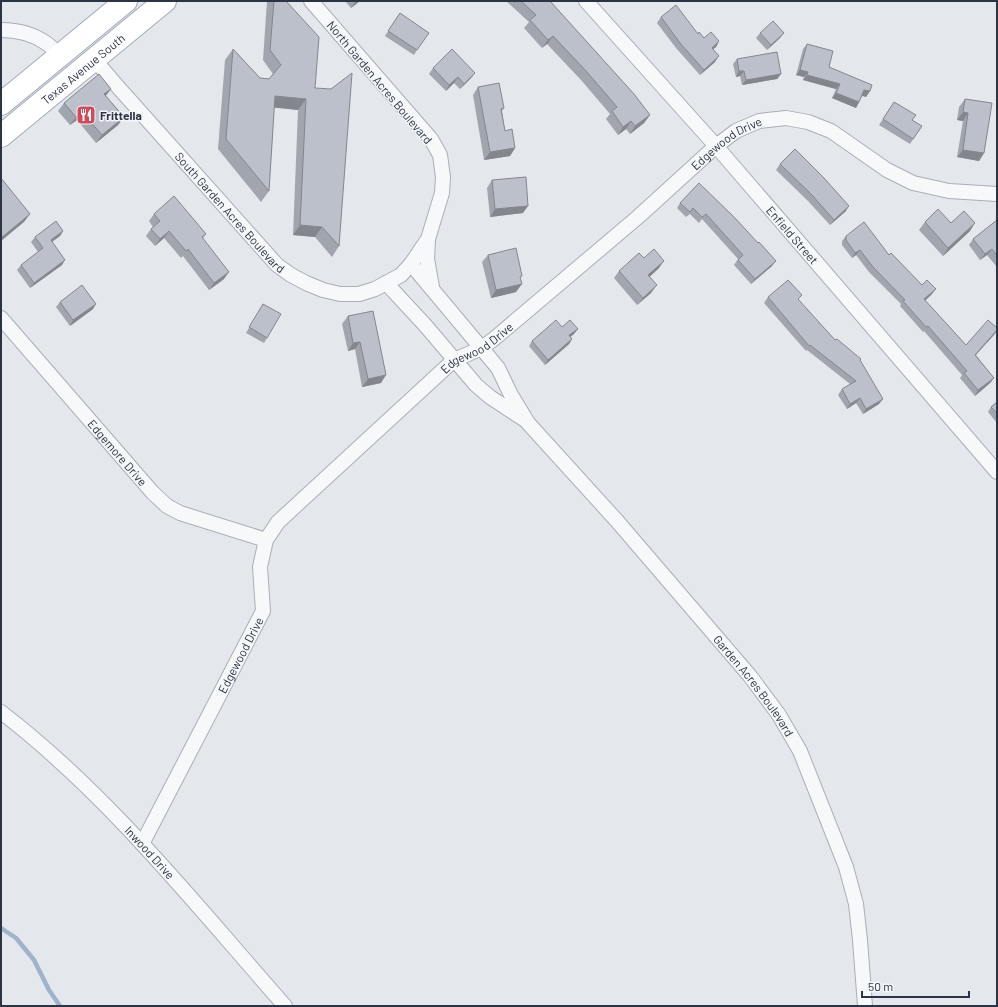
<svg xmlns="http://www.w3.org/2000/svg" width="998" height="1007" viewBox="0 0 998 1007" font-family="Barlow,sans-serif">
  <rect width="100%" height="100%" fill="#e4e7ec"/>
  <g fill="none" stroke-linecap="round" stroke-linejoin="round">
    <polyline stroke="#9fb4cc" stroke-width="4.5" points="1,928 16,938 34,960 49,990 60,1006"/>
    <g stroke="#a9aeb7" stroke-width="16">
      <g id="street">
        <path id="s1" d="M586 1 716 146 997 472"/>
        <path d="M1 30C16 30 33 34 46 43 51 46 55 52 60 56"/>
        <path id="s2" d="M94 59 118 87 277 265 291 275 306 283 323 290 340 294H359L375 289 401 275 411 264 428 239 442 193 443 177 440 155 431 139 311 1"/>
        <polyline points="428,240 427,259 432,287"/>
        <path id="s3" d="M411 264 498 368 511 395 528 423 617 521 750 676 779 715 800 751 846 867 856 904 860 940 865 1006"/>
        <polyline points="386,283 425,325 476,385 490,397 525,420"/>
        <path id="s4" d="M1 318 153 493 167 506 180 513 266 540"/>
        <path id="s5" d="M1 712C108 794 196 905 285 1006"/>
        <path id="s6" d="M142 844 263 611 260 567 266 540 278 522 454 360 482 348 495 338 638 217 716 146 736 131 759 121 786 118 808 122 831 131 887 170 913 183 949 191 997 194"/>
      </g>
    </g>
    <g stroke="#a3abb8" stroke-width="24">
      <g id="primary">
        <polyline points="1,104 126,1"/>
        <path id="s7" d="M1 136 165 1"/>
      </g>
    </g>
    <use href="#street" stroke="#f7f8fa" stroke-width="14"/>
    <use href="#primary" stroke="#fff" stroke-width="22"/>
  </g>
  <g fill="#a1a5ae">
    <polygon points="267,1 286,1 315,88 339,246 332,257 315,237 293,235 298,110 274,107 269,191 261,202 218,149 225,60 233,49 260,78 269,79 273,74 263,60"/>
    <polygon points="345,1 360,1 351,8"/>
    <polygon points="506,1 550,1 650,115 644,123 630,134 626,129 618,135 606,119 610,114 581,80 547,44 542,48 524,28 529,22"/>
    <polygon points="400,13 417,50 414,55 385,36"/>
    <polygon points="661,17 698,34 704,38 719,41 716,47 713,49 715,62 700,75 676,48 657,23"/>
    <polygon points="760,33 780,38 767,50 756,38"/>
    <polygon points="807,44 829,67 870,91 866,97 862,96 856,108 832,98 836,89 803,80 804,77 796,75 803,49"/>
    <polygon points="737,59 781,74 777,79 742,85 740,76 736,77 733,64"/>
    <polygon points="433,68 475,73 471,78 460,89 454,83 446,91 429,74"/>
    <polygon points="478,87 504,108 502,111 505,131 515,148 510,156 484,160 473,95"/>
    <polygon points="106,96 124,117 118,125 96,143 77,120 70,125 58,111 64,103"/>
    <polygon points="965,99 984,153 979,161 957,157 963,121 957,120 959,107"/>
    <polygon points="894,102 912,120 922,126 910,144 879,125"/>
    <polygon points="780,164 846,211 830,225 808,201 776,170"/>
    <polygon points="492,180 523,213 490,217 487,188"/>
    <polygon points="699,183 772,266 751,284 734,265 738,259 702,219 699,223 690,214 686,217 677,208 680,203"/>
    <polygon points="154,214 206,234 203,238 224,279 209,290 183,256 181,258 164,238 155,246 146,236 151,229 153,227 149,221"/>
    <polygon points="997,220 997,267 987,255 980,260 969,245 973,239"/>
    <polygon points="925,222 951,223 970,231 943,256 919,230"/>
    <polygon points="63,231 60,236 52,242 62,265 30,288 17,270 21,265 38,252 31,242 35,237"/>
    <polygon points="846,236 889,255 922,285 932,294 925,301 966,345 997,330 976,355 994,378 990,383 975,396 960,378 962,375 924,331 923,332 900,306 901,304 869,272 856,255 852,258 842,245 842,241"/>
    <polygon points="488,255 516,292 491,298 482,262"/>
    <polygon points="644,258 659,268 649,277 651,293 637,305 614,278 619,271"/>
    <polygon points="768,297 798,300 835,340 860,360 879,404 863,414 856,403 847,409 838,395 842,389 850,384 807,350 806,351 764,303"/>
    <polygon points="60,302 93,309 70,326 56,307"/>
    <polygon points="263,304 267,338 264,343 246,333"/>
    <polygon points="348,316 381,383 362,387 355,349 348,351 342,324"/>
    <polygon points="562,327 574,334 570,337 572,339 569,344 545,365 529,346 532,341"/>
    <polygon points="997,402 997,423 988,412 991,407"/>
  </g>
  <g fill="#83868d">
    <polygon points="356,1 360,1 351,8"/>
    <polygon points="784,33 780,38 767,50 771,45"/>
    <polygon points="553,36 547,44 542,48 548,40"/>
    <polygon points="719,41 716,47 708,53 712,48"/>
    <polygon points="719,56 715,62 700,75 704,70"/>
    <polygon points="800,70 808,72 804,77 796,75"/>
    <polygon points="739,71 744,71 740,76 736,77"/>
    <polygon points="475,73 471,78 460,89 464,84"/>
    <polygon points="781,74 777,79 742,85 746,80"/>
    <polygon points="807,75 840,84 836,89 803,80"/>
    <polygon points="458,77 454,83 446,91 449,85"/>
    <polygon points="111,89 105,97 104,94"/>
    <polygon points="864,90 870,91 866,97 861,95"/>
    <polygon points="836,93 859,102 856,108 832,98"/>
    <polygon points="275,96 306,99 298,110 268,107"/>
    <polygon points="82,112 77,120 70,125 76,117"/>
    <polygon points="963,112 968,113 963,121 957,120"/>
    <polygon points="650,115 644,123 630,134 635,126"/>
    <polygon points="124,117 118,125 96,143 102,135"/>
    <polygon points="631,121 626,129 618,135 623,127"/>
    <polygon points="515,148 510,156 484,160 490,152"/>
    <polygon points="963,150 984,153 979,161 957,157"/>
    <polygon points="528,206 523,213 490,217 495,209"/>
    <polygon points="849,206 846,211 830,225 834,220"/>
    <polygon points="30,214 24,222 1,241 1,238"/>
    <polygon points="975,223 970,231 943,256 948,248"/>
    <polygon points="300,225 322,227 315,237 293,235"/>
    <polygon points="63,231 60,236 47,245 51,240"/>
    <polygon points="169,231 164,238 155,246 160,239"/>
    <polygon points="992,249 987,255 980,260 985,254"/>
    <polygon points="860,250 856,255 852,258 855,253"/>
    <polygon points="65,260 62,265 30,288 34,283"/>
    <polygon points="664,261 659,268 643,283 648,275"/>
    <polygon points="776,261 772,266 751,284 755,279"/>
    <polygon points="229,272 224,279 209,290 214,283"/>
    <polygon points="522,284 516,292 491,298 496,290"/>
    <polygon points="657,285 651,293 637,305 643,298"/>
    <polygon points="936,289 932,294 920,305 924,299"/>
    <polygon points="96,304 93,309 70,326 73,320"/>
    <polygon points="578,329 574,334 566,340 569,335"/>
    <polygon points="997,330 995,334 971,360 975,355"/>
    <polygon points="572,339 569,344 545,365 548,360"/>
    <polygon points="360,342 355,349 348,351 353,343"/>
    <polygon points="386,375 381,383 362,387 368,379"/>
    <polygon points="994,378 990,383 975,396 978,390"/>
    <polygon points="860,398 856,403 847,409 850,404"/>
    <polygon points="883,399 879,404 863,414 866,409"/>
  </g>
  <g fill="#bbc0ca" stroke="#83868d">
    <polygon points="274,1 286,1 319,37 315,88 331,89 352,73 339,246 322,227 300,225 306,99 275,96 269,191 226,139 233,49 260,78 269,79 281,65 270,50"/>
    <polygon points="521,1 550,1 634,94 650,115 635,126 631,121 623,127 612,111 617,107 587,72 553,36 548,40 530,20 536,15"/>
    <polygon points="676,5 698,34 699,32 704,38 711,32 719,41 712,48 719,56 704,70 680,43 661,17"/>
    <polygon points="400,13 429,33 417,50 388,31"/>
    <polygon points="773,21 784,33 771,45 760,33"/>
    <polygon points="807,44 833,51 829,67 872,85 870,91 864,90 859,102 836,93 840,84 807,75 808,72 800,70"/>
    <polygon points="452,49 475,73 464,84 458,77 449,85 433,68"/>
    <polygon points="777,52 781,74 746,80 744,71 739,71 737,59"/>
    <polygon points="99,74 111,89 104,94 124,117 102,135 82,112 76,117 64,103"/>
    <polygon points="499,83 504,108 501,109 505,131 512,129 515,148 490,152 478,87"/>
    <polygon points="965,99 992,103 984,153 963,150 968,113 963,112"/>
    <polygon points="894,102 916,115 912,120 922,126 913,139 883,119"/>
    <polygon points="795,149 824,178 849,206 834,220 812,195 780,164"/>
    <polygon points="526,177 528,206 495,209 492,180"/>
    <polygon points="1,178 30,214 1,238"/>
    <polygon points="699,183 735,218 758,243 759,242 776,261 755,279 738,260 743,255 706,214 702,217 693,208 690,212 680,203"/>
    <polygon points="174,196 206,234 202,237 229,272 214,283 188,249 186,251 169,231 160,239 151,229 160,221 154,214"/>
    <polygon points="938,209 951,223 964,211 975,223 948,248 925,222"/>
    <polygon points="997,220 997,256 992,249 985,254 973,239"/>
    <polygon points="56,221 63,231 51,240 65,260 34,283 21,265 43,248 35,237"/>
    <polygon points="864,222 889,255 891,253 922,285 927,280 936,289 924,299 966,345 988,320 997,328 997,330 975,355 994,378 978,390 964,373 967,371 928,326 926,327 903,301 905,300 873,267 860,250 855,253 846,240 846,236"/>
    <polygon points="516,248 522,276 520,277 522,284 496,290 488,255"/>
    <polygon points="654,249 664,261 648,275 657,285 643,298 619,271 639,253 644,258"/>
    <polygon points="788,280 802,295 798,299 835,340 837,339 861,359 860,360 883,399 866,409 860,398 850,404 842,389 856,381 810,345 809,346 768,297"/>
    <polygon points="82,285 96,304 73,320 60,302"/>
    <polygon points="263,304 281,314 267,338 249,327"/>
    <polygon points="373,311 386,375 368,379 360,342 353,343 348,316"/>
    <polygon points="556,320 562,327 570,320 578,329 569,335 572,339 548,360 532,341"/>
    <polygon points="997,402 997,413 991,407"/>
  </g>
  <defs>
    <g id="restaurant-square" transform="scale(1)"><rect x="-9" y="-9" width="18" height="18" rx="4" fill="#d1495b" stroke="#f4f6f9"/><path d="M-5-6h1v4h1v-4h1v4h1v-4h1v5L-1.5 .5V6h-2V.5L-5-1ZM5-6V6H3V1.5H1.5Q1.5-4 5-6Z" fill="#fff"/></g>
  </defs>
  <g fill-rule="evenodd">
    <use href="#restaurant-square" x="86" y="115"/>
  </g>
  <g text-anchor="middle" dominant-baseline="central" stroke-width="3" stroke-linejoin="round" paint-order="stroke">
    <g font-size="12" fill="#2b3445" stroke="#f4f6f9">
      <text stroke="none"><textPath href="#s7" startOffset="106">Texas Avenue South</textPath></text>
      <text transform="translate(380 82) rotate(50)">North Garden Acres Boulevard</text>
      <text stroke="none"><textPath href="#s6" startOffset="945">Edgewood Drive</textPath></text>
      <text stroke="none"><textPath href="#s2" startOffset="205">South Garden Acres Boulevard</textPath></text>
      <text stroke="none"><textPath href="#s1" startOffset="312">Enfield Street</textPath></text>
      <text stroke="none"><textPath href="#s6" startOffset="621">Edgewood Drive</textPath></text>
      <text stroke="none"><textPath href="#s4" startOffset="178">Edgemore Drive</textPath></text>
      <text stroke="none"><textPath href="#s6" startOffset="213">Edgewood Drive</textPath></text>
      <text stroke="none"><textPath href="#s3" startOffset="545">Garden Acres Boulevard</textPath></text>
      <text stroke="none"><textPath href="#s5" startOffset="205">Inwood Drive</textPath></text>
    </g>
    <g font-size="12" font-weight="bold" fill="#2b3445" stroke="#f4f6f9" text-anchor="start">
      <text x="100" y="115">Frittella</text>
    </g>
  </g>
  <rect width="998" height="1007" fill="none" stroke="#2b3445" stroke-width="4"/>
  <path d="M862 991v6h107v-6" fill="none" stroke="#2b3445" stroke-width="2"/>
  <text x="868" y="991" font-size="12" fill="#2b3445" stroke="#f4f6f9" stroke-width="3" paint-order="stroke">50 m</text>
</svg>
